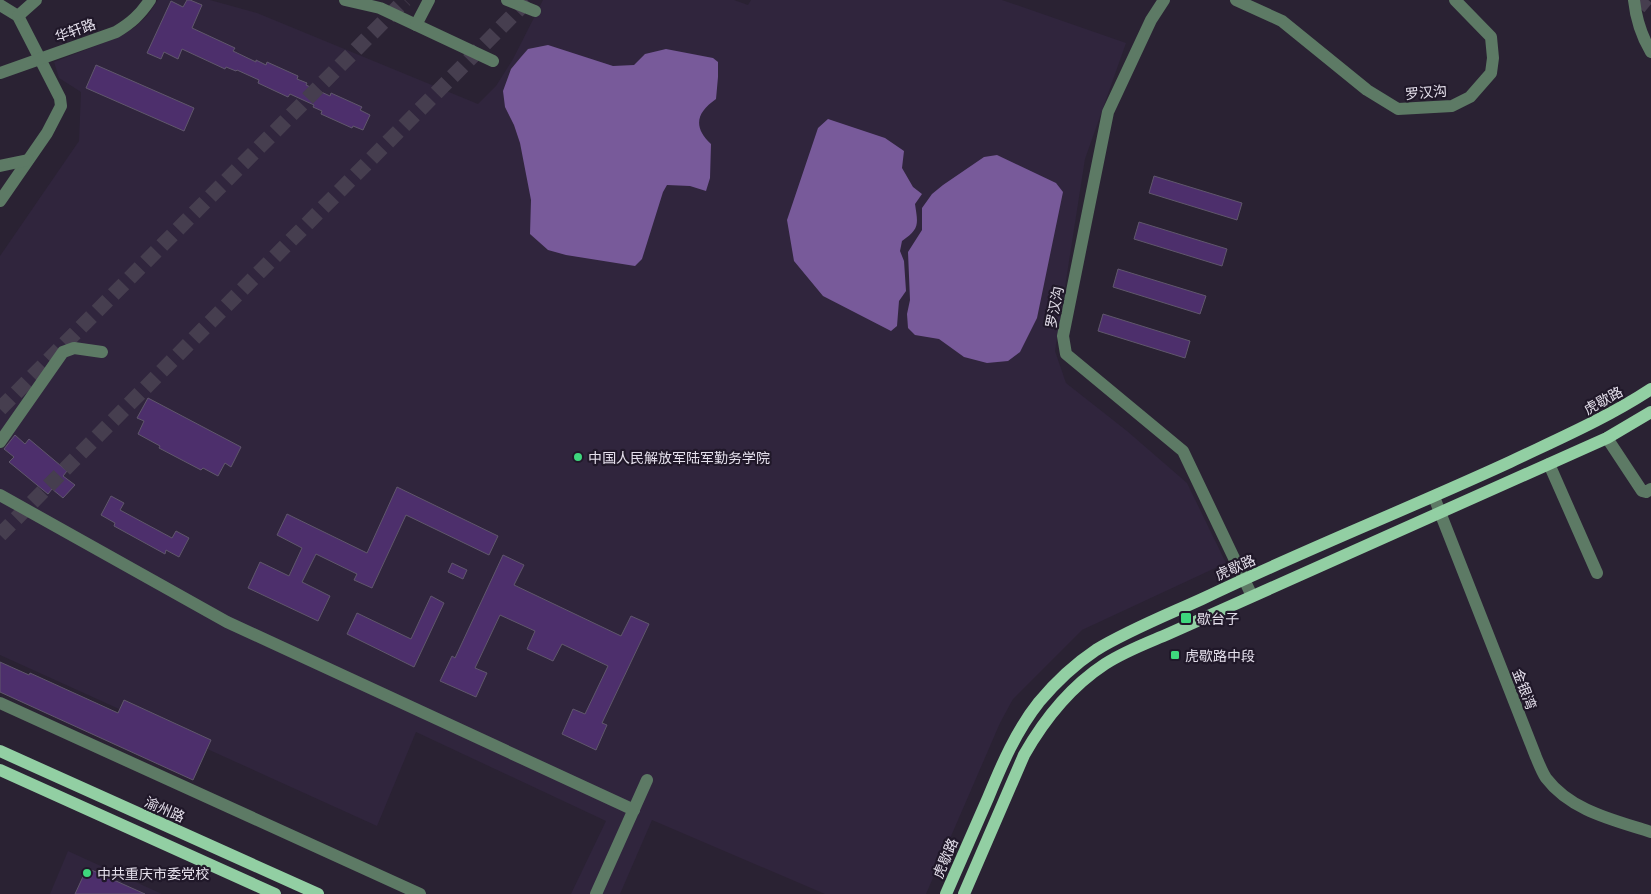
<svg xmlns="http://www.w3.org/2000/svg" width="1651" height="894" viewBox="0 0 1651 894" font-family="Barlow,'Noto Sans SC',sans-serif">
  <rect width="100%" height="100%" fill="#2a2233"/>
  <g fill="#30253d">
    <polygon points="158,0 210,0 257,13 478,104 496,86 513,59 543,0 734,0 748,5 751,0 1002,0 1126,43 1085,159 1055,351 1066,383 1127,431 1187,483 1226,563 1082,630 1013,699 1000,723 926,894 825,894 652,820 620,894 571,894 606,821 416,732 377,826 0,655 0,256 79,141 81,92 59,78 54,62 121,36 135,27 147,16"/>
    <polygon points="68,851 162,894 50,894"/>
  </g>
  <g fill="#785a9a">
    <path d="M548 45 613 66 634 65 645 54 666 49 713 58 718 62V77L716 99C696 113 693 127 711 144L710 178 706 191 690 186 667 185 663 192 642 259 635 266 566 255 548 250 530 234 531 200 520 143 514 125 505 107 503 91 511 69 521 57 528 49Z"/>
    <path d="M828 119 885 138 904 151 902 168 913 187 922 194 915 204C918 224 920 229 902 241L900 251 904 261 906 291 899 301 897 326 891 331 823 296 794 261 787 220 818 128Z"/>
    <polygon points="997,155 1056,183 1063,192 1037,318 1020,352 1008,361 987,363 964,357 939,339 915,335 908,328 907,314 910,300 908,252 922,230 922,208 932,194 943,185 984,157"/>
  </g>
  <g fill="#4d2f6c" stroke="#60576c">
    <polygon points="187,0 190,0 202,5 192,28 235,48 233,51 256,62 256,60 266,65 267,62 298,76 297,79 307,83 306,85 330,96 331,93 362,107 360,110 370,115 363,130 353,126 352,128 321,114 322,111 313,107 314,105 290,94 288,97 258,83 259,80 237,70 236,71 226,67 225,69 182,49 178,59 164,52 161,59 147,53 171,1 183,7"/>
    <polygon points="96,65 194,108 184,131 86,88"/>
    <polygon points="1154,176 1242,203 1237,220 1149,193"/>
    <polygon points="1139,222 1227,249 1222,266 1134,239"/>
    <polygon points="1118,269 1206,296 1200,314 1113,287"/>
    <polygon points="1103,314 1190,341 1185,358 1098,331"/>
    <polygon points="148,398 241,447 231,467 225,463 218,476 203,468 201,470 159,448 160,446 138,434 144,421 137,418"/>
    <polygon points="15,435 25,444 29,439 67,471 63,476 75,485 63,498 52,489 48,494 9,462 14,457 4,449"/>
    <polygon points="397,487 498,536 489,555 406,515 372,588 354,580 357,574 316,554 302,582 330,596 318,621 248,588 260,562 289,576 302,548 277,535 287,514 367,553"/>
    <polygon points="111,496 124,503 120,510 172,538 176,531 189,538 179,557 166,550 165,554 114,526 115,523 101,515"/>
    <polygon points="503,555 524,565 514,585 621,636 631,616 649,624 602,723 607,725 596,750 562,734 573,709 585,714 608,666 562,644 553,661 527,649 535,631 500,615 475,668 487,673 476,697 440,681 452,656 455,658"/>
    <polygon points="452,563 467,570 463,579 448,572"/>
    <polygon points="431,596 444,603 414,667 347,634 357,613 411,639"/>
    <polygon points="0,662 29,675 30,673 118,713 124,700 211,740 193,780 0,692"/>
    <polygon points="87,868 145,894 75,894"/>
  </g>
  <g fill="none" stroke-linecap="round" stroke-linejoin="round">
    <polyline stroke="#463e4f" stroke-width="12" stroke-dasharray="12 6" stroke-linecap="butt" points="1639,0 1651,10"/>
    <g stroke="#463e4f" stroke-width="15" stroke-dasharray="15 8" stroke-linecap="butt">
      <polyline points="0,409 405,0"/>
      <polyline points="0,535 528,0"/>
    </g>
    <g stroke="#5d7a65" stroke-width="12">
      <polyline points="345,0 380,8 493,61"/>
      <polyline points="507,0 535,11"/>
      <polyline points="1164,0 1151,20 1108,112 1063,336 1066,354 1183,451 1252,596"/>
      <polyline points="1236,0 1282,21 1367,90 1398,109 1452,106 1470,97 1491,73 1493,58 1491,37 1455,0"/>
      <path d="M1634 0C1636 19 1641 35 1651 52"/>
      <polyline points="0,5 18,16 60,98 61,106 47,133 0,201"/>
      <polyline points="18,16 36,0"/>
      <polyline points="416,25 429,0"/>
      <path d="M0 73 116 32C131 23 140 15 150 0"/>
      <polyline points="0,166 28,160"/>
      <polyline points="1607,438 1642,491 1646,492 1651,489"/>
      <polyline points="0,442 63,352 74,348 102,352"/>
      <polyline points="1549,464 1597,573"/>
      <polyline points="0,495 227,622 634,810"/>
      <path d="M1434 497 1536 757C1539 764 1542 772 1546 778 1571 811 1614 820 1651 832"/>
      <polyline points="0,703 420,894"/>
      <polyline points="596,894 647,780"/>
    </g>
    <g stroke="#92cfa3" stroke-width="12">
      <polyline points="0,751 318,894"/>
      <polyline points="0,770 275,894"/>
      <path d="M946 894C960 862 974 830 988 798 1002 764 1016 731 1039 702 1055 683 1075 664 1096 650 1129 630 1167 615 1202 599 1304 550 1408 509 1510 462 1558 439 1607 418 1651 389"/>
      <path d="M964 894 1024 755C1045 718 1070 687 1105 664 1125 651 1147 643 1168 634L1607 438 1651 412"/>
    </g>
  </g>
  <g fill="#3ed77d" stroke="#201829" stroke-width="2">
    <circle cx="578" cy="457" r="5"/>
    <rect x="1180" y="612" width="12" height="12" rx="2.5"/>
    <rect x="1170" y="650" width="10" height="10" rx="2.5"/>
    <circle cx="87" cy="873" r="5"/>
  </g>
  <g text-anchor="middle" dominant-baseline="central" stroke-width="4.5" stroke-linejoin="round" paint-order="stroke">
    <g font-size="14" fill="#e5e0ec" stroke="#201829">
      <text transform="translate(75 30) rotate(-20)">华轩路</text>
      <text transform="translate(1426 92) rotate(-5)">罗汉沟</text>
      <text transform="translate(1054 307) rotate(-79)">罗汉沟</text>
      <text transform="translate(1603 400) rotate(-29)">虎歇路</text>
      <text transform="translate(1235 567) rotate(-24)">虎歇路</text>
      <text transform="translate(1525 689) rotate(69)">金银湾</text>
      <text transform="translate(165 809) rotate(24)">渝州路</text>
      <text transform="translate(945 858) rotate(-67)">虎歇路</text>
    </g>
    <g font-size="14" fill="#e5e0ec" stroke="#201829" text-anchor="start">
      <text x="588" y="457">中国人民解放军陆军勤务学院</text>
      <text x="1197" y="618">歇台子</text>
      <text x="1185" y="655">虎歇路中段</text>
      <text x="97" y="873">中共重庆市委党校</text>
    </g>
  </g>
</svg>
